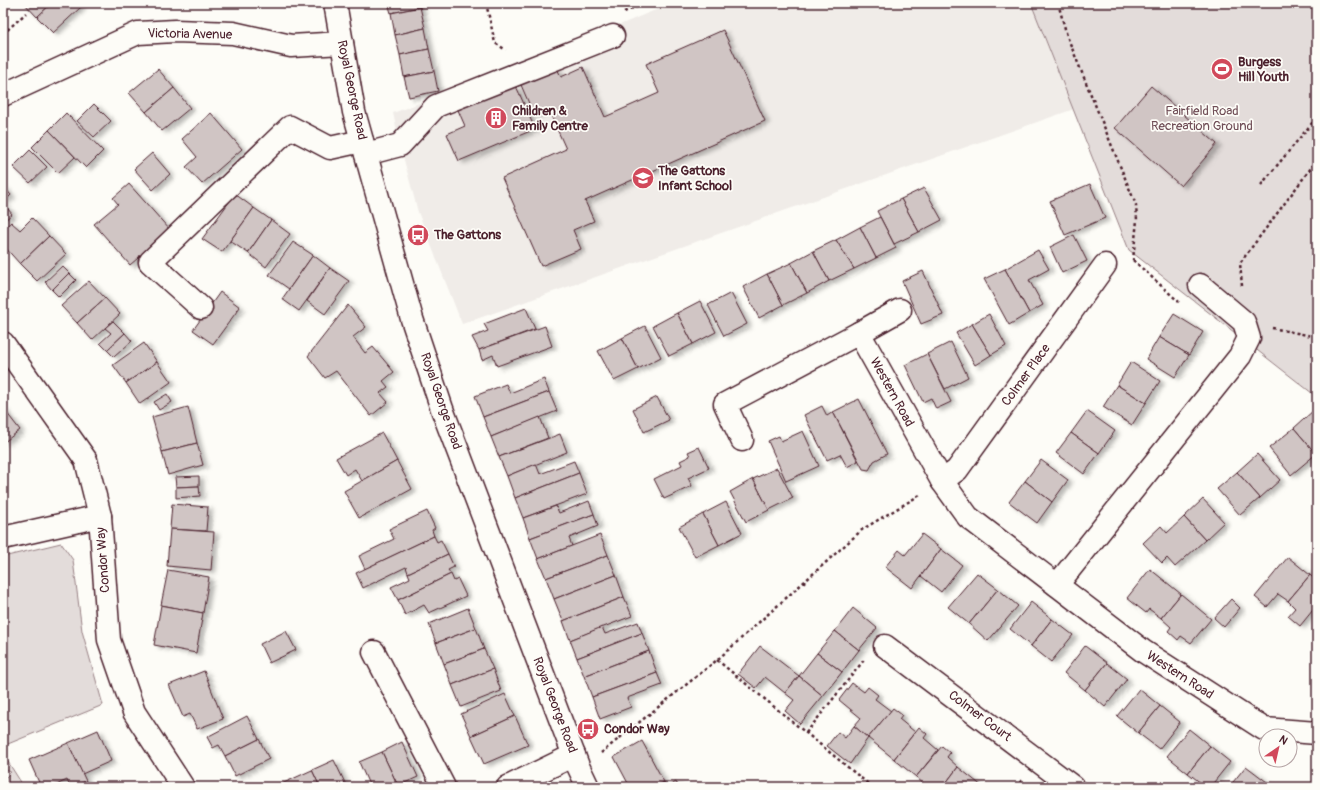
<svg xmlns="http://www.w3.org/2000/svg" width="1320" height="790" viewBox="0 0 1320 790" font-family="Pangolin,sans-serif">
  <defs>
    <filter id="shadow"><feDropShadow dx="4.5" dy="2.5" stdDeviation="2" flood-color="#0004"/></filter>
  </defs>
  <rect width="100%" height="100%" fill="#fdfcf7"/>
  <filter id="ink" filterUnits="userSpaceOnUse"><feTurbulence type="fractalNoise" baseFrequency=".025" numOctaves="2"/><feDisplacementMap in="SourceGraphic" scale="8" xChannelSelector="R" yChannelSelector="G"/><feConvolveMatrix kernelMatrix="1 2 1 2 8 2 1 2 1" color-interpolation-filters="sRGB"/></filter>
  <g filter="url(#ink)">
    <polygon fill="#f0ece8" points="672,3 1031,3 1074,109 462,324 418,212 400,145 393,113 579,42"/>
    <g fill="#e3dcda" stroke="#967e82">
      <polygon points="1031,3 1317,3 1317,397 1129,250"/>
      <polygon points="61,543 73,560 82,631 103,705 3,746 3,557"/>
      <polygon points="3,754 24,787 3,787 3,780 11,772 3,769"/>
    </g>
    <g fill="#d0c5c4" stroke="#4a1f2b" filter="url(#shadow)">
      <polygon points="24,3 52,3 37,17"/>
      <polygon points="52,3 77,3 81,7 53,33 37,17"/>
      <polygon points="388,3 420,3 420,7 391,13"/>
      <polygon points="420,7 425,28 395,35 391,13"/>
      <polygon points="425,28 429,49 400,55 395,35"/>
      <polygon points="723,30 765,121 585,201 594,221 573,230 581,249 541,266 502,178 566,149 548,109 534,115 521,85 557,68 561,77 583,67 605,117 659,93 646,64"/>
      <polygon points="429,49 434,71 404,77 400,55"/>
      <polygon points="158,69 174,88 146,112 129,93"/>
      <polygon points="434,71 438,91 409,97 404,77"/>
      <polygon points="516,86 535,129 459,161 447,134 465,126 458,110"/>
      <polygon points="1151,86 1217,144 1181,186 1115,128"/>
      <polygon points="174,88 190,108 162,131 146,112"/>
      <polygon points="94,104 111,121 94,137 77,121"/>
      <polygon points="66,113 103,151 86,168 49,130"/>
      <polygon points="211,113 242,149 202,184 186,167 197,157 182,139"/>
      <polygon points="49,130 75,157 58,173 32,147"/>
      <polygon points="30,150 47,167 30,183 13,167"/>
      <polygon points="152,153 170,174 153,190 134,169"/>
      <polygon points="129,184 170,230 130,265 94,224 118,204 113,198"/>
      <polygon points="1090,184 1105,218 1065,235 1050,201"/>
      <polygon points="3,186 11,195 3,203"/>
      <polygon points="924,188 942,220 919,232 901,199"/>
      <polygon points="235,194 254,208 222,252 202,239"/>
      <polygon points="901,199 919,232 894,244 877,211"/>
      <polygon points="3,203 12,214 3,222"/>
      <polygon points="254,208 271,220 248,253 230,241"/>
      <polygon points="880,217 896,248 876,258 860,227"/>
      <polygon points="32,218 49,236 20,264 3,245 3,229 11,222 20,230"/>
      <polygon points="271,220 290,234 266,267 248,253"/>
      <polygon points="860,227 876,258 854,269 836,240"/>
      <polygon points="1074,235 1087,261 1062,273 1050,247"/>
      <polygon points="49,236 66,254 37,281 20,264"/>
      <polygon points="836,240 854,269 829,281 813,251"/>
      <polygon points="293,242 313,255 289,289 269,275"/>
      <polygon points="1038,250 1049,269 1029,280 1043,305 1029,313 1005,269"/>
      <polygon points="813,251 829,281 807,293 791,263"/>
      <polygon points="313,255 330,268 299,311 282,299"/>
      <polygon points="791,263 807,293 783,305 767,274"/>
      <polygon points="62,266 69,273 52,290 45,282"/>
      <polygon points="330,268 349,281 325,314 307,301"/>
      <polygon points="1005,269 1029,313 1009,325 984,279"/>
      <polygon points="923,271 943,315 921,324 902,281"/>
      <polygon points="69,273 76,280 59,297 52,290"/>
      <polygon points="767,274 783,305 759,318 743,287"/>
      <polygon points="89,281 105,298 77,323 61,306"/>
      <polygon points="220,292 240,307 213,344 193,330"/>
      <polygon points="731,293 747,324 724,336 708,305"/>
      <polygon points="105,298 120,314 92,340 77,323"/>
      <polygon points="700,301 716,332 693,344 677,313"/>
      <polygon points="348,305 366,327 353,337 365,353 373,347 394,372 383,381 388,387 380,393 388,402 371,416 336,371 325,378 308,356"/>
      <polygon points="526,308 535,329 479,350 472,337 488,331 484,324"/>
      <polygon points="677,313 693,344 669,356 653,326"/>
      <polygon points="989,314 1006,346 991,355 972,324"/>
      <polygon points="1174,314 1203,332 1189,355 1159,337"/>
      <polygon points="113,321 125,333 107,350 100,343 111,333 105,328"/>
      <polygon points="972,324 991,355 975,365 956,333"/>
      <polygon points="545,326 552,346 497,366 493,355 482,360 479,350"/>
      <polygon points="645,326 661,357 638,369 622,338"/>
      <polygon points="125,333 132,341 114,357 107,350"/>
      <polygon points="1159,337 1189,355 1175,377 1146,359"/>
      <polygon points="622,338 638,369 614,381 598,351"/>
      <polygon points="951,342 968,377 945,389 927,354"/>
      <polygon points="144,343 157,362 126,383 113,365"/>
      <polygon points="927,354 951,402 936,409 931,398 923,402 905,365"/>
      <polygon points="157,362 171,382 140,404 126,383"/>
      <polygon points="1131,362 1160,381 1146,403 1117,385"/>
      <polygon points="544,379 549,392 483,417 475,396 506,384 510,393"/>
      <polygon points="1117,385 1146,403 1132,425 1103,407"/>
      <polygon points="549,392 557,411 491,437 483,417"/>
      <polygon points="167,394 172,402 159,410 154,402"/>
      <polygon points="657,397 669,420 644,432 633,409"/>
      <polygon points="859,399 887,454 874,461 869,470 863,469 833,412"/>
      <polygon points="822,406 827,416 833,412 858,461 847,467 840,454 827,460 804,415"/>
      <polygon points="188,407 197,443 162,452 152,417"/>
      <polygon points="3,408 20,430 3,443"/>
      <polygon points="1314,410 1317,414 1316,454 1294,428"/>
      <polygon points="1087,411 1115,431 1099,453 1071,433"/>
      <polygon points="540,417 548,438 499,457 491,437"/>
      <polygon points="1294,428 1316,454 1291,475 1269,448"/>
      <polygon points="803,431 819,466 786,481 768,441 779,436 781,441"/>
      <polygon points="382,433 397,461 362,481 355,469 346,475 336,458"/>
      <polygon points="1071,433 1099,453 1084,474 1056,453"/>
      <polygon points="560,434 567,452 507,476 499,457"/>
      <polygon points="197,443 203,465 168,475 162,452"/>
      <polygon points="699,447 709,468 688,478 692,486 664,499 654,479 682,465 680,461 690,456 688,452"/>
      <polygon points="1257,454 1280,480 1260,498 1237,472"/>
      <polygon points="1041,460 1068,480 1052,502 1025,481"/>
      <polygon points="397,461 412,489 359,518 344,491"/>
      <polygon points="574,461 579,473 515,498 507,476 536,464 540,474"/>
      <polygon points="777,468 793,498 769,510 753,479"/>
      <polygon points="1237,472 1260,498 1240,515 1217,489"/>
      <polygon points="579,473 587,494 523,518 515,498"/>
      <polygon points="199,476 199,486 176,487 175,477"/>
      <polygon points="753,479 769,510 746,522 730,492"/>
      <polygon points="1025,481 1052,502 1037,523 1009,502"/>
      <polygon points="199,486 200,496 176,498 176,487"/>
      <polygon points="1203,499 1224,522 1205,540 1184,517"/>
      <polygon points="589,501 594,514 530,538 523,518 556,506 559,513"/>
      <polygon points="726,502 742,533 719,545 703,514"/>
      <polygon points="172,504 208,507 206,531 170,529"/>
      <polygon points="427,511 435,528 432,530 434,536 365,569 359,556 394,539 389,529"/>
      <polygon points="594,514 598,526 569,538 572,546 538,559 530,538"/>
      <polygon points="703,514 719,545 695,557 679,527"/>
      <polygon points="1184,517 1205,540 1175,567 1167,558 1162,563 1143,543 1161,526 1167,533"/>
      <polygon points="170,529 214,532 211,570 167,566"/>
      <polygon points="922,534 941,549 912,588 885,567 899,550 905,555"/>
      <polygon points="600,535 608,555 546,578 538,559"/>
      <polygon points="434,536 437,542 441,540 448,554 408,573 406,567 363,588 356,573"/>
      <polygon points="941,549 962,565 941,592 921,576"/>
      <polygon points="448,554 454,567 448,570 451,574 398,600 391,587 410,578 408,573"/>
      <polygon points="608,555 616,575 554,599 546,578"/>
      <polygon points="1288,557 1310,575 1288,601 1278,594 1267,607 1255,597"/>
      <polygon points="1150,569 1181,594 1161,618 1149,609 1146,613 1127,598"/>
      <polygon points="168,570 209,577 203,613 161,605"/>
      <polygon points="977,573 998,589 969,624 948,607"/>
      <polygon points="451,574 454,581 458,579 466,596 429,613 424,605 405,615 398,600"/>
      <polygon points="616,575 624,597 563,621 554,599"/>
      <polygon points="1310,575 1317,581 1317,605 1300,626 1288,616 1295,608 1288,601"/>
      <polygon points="998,589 1018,606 988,641 969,624"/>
      <polygon points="1181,594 1211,619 1191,643 1181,636 1178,640 1168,631 1171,627 1161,618"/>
      <polygon points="624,597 632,616 570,640 563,621"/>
      <polygon points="1231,599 1240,608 1224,627 1214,618"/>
      <polygon points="1031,602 1052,619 1031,646 1010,629"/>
      <polygon points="161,605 203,613 196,653 154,645"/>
      <polygon points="468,608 476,628 436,643 429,624"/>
      <polygon points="853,608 877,628 859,650 835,631"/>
      <polygon points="1052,619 1073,635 1051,662 1031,646"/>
      <polygon points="638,622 642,633 577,658 570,640 602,627 605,634"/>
      <polygon points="476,628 484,649 444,664 436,643"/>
      <polygon points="286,631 296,650 269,663 260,644"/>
      <polygon points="835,631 859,650 842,672 817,653"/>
      <polygon points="642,633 649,651 584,676 577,658"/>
      <polygon points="760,646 799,676 785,693 765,677 756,688 738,674"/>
      <polygon points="1085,646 1107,663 1085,690 1064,673"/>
      <polygon points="484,649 493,669 452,685 444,664"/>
      <polygon points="649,651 657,673 592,697 584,676"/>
      <polygon points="817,653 842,672 823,696 799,676"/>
      <polygon points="1107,663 1127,679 1105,707 1085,690"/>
      <polygon points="493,669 501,691 461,707 452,685"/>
      <polygon points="204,671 223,719 197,729 190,714 183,717 169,685"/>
      <polygon points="657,673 662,685 627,698 631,707 600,719 592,697"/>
      <polygon points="799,676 823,696 800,724 785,711 794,700 785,693"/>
      <polygon points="852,683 864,692 868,687 878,695 875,699 891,711 868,738 854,726 861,718 839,700"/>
      <polygon points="1139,689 1160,706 1138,733 1117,716"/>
      <polygon points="505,694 515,716 471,736 461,714"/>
      <polygon points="1160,706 1180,722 1159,749 1138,733"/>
      <polygon points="893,708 902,715 899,719 915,732 894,759 868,738"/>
      <polygon points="247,716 259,739 225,756 219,745 213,748 207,737"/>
      <polygon points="515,716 528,745 484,764 471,736"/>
      <polygon points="854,726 868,738 850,764 827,746 838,732 845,738"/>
      <polygon points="919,727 927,734 924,738 938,750 916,777 894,759"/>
      <polygon points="1189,729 1210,746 1188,773 1167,756"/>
      <polygon points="98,730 111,761 82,774 68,743"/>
      <polygon points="259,739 269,759 235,776 225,756"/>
      <polygon points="642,741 664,782 655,787 630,787 614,757"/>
      <polygon points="402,742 418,777 398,786 382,752"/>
      <polygon points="68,743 86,781 72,787 70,787 67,780 52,787 41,787 29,760"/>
      <polygon points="942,746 950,753 947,757 958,767 943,787 927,787 916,777"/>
      <polygon points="1210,746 1230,762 1210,787 1206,787 1188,773"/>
      <polygon points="382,752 398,786 396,787 370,787 359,762"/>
      <polygon points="334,760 347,787 320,787 312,770"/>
      <polygon points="1246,766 1267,782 1263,787 1229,787"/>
      <polygon points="958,767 983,787 943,787"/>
      <polygon points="312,770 320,787 275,787"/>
      <polygon points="1317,780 1317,787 1311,787"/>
      <polygon points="664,782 666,787 676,782 679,787 655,787"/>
      <polygon points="1267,782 1273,787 1263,787"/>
    </g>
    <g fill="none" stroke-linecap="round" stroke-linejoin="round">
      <g stroke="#4a1f2b" stroke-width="25">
        <g id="minor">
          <polyline points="335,3 354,112 412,319 442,409 578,766 588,787"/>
          <polyline points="3,95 138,33 175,31 233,33 291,46 342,43"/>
          <polyline points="366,154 400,145 436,106 613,36"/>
          <polyline points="201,308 150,262 290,127 330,148 362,141"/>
          <polyline points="859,333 900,310"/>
          <polyline points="3,343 86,460 100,516 109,640 134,712 183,787"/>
          <polyline points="742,440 725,404 859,333 942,481 968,517 1143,651 1264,729 1317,733"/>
          <polyline points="942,481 957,470 1105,265"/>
          <polyline points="3,538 100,516"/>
          <polyline points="1057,585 1240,356 1249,338 1244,322 1200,285"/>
          <polyline points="885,646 1073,787"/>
          <polyline points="374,652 444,787"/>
          <polyline points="508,787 574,755"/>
        </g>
      </g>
      <g stroke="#4a1f2b" stroke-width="2.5" stroke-dasharray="3 3" stroke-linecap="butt">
        <polyline points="486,3 495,43 506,50"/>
        <polyline points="1058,3 1067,36 1136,205 1137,220 1133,260"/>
        <polyline points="624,12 647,3"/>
        <polyline points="3,34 26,13"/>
        <polyline points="1261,185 1317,117"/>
        <polyline points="1133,260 1179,302"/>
        <polyline points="1242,286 1240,263 1317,160"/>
        <polyline points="1272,328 1317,337"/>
        <polyline points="717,660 872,787"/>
        <polyline points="806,733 864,660"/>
        <polyline points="601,753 717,660 863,529 920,495"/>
        <polyline points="1016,787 1022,780"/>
      </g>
      <use href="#minor" stroke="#fdfcf7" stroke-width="22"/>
    </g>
  </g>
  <defs>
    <g id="stadium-disc" transform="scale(1.15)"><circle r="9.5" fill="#d1495b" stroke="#fdfcf7"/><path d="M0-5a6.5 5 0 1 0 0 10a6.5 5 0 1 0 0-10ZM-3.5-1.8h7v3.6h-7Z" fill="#fff"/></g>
    <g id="building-disc" transform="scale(1.15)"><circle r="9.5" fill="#d1495b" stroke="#fdfcf7"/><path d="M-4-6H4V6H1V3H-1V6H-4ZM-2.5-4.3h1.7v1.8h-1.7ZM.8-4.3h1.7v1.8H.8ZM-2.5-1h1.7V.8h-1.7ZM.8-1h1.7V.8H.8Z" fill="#fff"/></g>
    <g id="school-disc" transform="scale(1.15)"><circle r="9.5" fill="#d1495b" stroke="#fdfcf7"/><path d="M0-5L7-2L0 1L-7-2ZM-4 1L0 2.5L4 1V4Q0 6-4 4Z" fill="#fff"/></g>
    <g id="bus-disc" transform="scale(1.15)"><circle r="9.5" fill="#d1495b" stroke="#fdfcf7"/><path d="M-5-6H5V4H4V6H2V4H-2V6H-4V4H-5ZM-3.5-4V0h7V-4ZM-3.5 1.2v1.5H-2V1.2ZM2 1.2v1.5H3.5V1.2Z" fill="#fff"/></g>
  </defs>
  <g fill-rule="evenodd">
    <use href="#stadium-disc" x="1222" y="69"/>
    <use href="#building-disc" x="496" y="118"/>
    <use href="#school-disc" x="643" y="178"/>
    <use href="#bus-disc" x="418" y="235"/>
    <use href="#bus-disc" x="588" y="729"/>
  </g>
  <g text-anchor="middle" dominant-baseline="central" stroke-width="3.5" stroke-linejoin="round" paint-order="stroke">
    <g font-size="13" fill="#4a1f2b" stroke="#fdfcf7">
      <text transform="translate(190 34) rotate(1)">Victoria Avenue</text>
      <text transform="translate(352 90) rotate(78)">Royal George Road</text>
      <text transform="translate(1026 375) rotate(-54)">Colmer Place</text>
      <text transform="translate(892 392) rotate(61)">Western Road</text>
      <text transform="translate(441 401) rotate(71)">Royal George Road</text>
      <text transform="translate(103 560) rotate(-94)">Condor Way</text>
      <text transform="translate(1180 675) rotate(33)">Western Road</text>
      <text transform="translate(555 705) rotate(69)">Royal George Road</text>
      <text transform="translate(980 716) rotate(37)">Colmer Court</text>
    </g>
    <g font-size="13" font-weight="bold" fill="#4a1f2b" stroke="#fdfcf7" text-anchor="start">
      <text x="1238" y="62">Burgess<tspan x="1238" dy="15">Hill Youth</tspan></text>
      <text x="512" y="111">Children &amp;<tspan x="512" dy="15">Family Centre</tspan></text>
      <text x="658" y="171">The Gattons<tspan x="658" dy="15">Infant School</tspan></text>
      <text x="434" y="235">The Gattons</text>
      <text x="604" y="729">Condor Way</text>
    </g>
    <g font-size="13" fill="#704e57" stroke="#fdfcf7">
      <text x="1202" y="111">Fairfield Road<tspan x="1202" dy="15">Recreation Ground</tspan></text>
    </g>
  </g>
  <rect width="1320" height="790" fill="none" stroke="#fdfcf7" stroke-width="16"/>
  <rect x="8" y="8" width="1304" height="774" fill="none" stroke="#4a1f2b" stroke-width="1.5" filter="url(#ink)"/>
  <g transform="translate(1278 748) rotate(34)"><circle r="19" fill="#fdfcf7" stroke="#b5a4a5"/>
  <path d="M0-3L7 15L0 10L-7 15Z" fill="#d1495b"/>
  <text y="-6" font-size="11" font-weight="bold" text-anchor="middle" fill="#4a1f2b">N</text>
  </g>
</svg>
